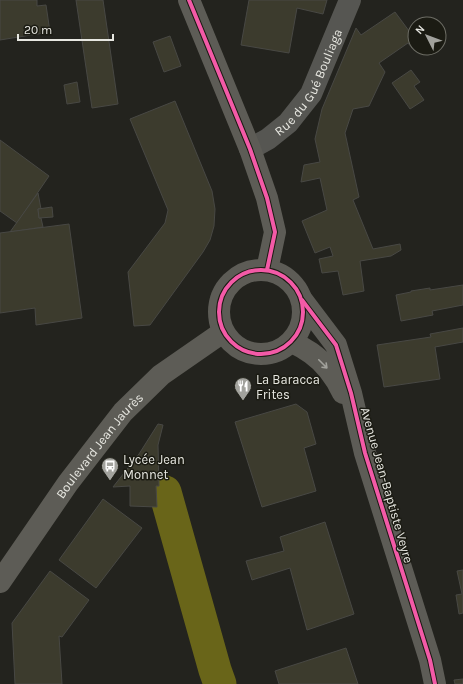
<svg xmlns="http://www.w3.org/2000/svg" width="463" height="684" viewBox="0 0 463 684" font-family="Karla,sans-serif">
  <rect width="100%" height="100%" fill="#23231e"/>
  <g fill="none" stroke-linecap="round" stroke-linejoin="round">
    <polyline stroke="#696519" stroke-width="33" points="165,492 215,670 220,684"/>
  </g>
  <g fill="#3c3b2d" stroke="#484844">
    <polygon points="0,0 37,0 37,6 46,5 50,32 0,40"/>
    <polygon points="76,0 103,0 118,104 92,108"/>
    <polygon points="249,0 327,0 323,14 297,8 289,53 241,45"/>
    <polygon points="395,12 415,39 415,46 412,48 408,43 379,63 385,72 369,106 353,109 345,133 359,197 353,200 373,249 400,244 401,250 391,256 360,261 364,291 343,295 338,271 322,273 319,259 333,256 330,247 315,253 302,221 327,210 320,178 301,182 304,165 320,162 315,139 322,109 356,28 361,35"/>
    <polygon points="170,36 181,66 164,72 153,42"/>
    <polygon points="411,70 420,82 414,86 424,100 410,109 392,83"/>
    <polygon points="77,82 80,102 67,104 64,85"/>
    <polygon points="175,101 212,191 215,209 214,226 210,240 203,252 150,325 134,326 128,272 165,223 168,210 130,119"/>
    <polygon points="0,140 49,176 17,223 0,211"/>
    <polygon points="38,193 41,209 38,209 39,218 41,218 43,227 10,232"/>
    <polygon points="52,207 53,217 39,218 38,209"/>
    <polygon points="69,224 82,318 36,325 35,308 0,313 0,233"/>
    <polygon points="463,285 463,305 432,311 433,315 401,321 396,295 411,292 411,291 430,288 430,290"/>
    <polygon points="463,328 463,342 435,347 440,379 384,387 377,345 431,337 430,334"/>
    <polygon points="296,404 307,412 316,444 304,448 316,491 262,507 235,422"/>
    <polygon points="158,424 163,425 158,445 159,486 156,486 157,507 130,506 130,486 113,487 139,454"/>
    <polygon points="103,499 142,528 96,588 59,560"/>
    <polygon points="325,522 354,614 307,630 290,568 252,580 246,561 284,551 280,537"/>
    <polygon points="463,570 463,613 459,614 456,595 462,594 457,571"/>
    <polygon points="50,571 89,600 62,637 59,636 62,684 15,684 12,623"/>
    <polygon points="346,648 358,684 279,684 275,671"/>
    <polygon points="463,679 463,684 455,684 454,680"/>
  </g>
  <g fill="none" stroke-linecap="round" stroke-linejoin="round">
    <path stroke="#565652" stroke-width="22" id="s1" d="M250 149 268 139 288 123 311 94 350 0"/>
    <g stroke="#5d5c56" stroke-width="22">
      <polyline points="189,0 250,149 267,198 275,232 267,270"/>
      <circle cx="261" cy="312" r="42"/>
      <polyline points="302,300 336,345 351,393 365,453 430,660 435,684"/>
      <path d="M292 342C298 345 305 349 311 353 325 363 336 378 343 393"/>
      <path id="s2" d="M0 582 68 483 123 412 161 375 223 332"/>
    </g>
    <g stroke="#1b1b13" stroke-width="6">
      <g id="cycleway">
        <polyline points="189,0 250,149 267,198 275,232 267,270"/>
        <circle cx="261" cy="312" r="42"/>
        <polyline points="302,300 336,345 351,393 365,453 430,660 435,684"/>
      </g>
    </g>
    <use href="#cycleway" stroke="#f35aa7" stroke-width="4"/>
  </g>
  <defs><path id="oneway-shaft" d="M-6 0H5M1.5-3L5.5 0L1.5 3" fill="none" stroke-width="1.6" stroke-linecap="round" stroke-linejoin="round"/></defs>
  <use stroke="#a2a29c" href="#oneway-shaft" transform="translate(323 364) rotate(45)"/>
  <defs>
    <g id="restaurant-pin" transform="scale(0.9)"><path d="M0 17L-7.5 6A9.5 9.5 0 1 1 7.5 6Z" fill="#a2a29d" stroke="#1b1b13"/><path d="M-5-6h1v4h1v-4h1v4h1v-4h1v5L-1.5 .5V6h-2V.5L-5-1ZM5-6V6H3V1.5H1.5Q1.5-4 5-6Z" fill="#fff"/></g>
    <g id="bus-pin" transform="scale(0.9)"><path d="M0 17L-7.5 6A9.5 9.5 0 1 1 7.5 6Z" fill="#a2a29d" stroke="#1b1b13"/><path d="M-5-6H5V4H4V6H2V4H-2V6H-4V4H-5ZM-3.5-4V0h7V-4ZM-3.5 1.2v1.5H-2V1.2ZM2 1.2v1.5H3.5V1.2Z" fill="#fff"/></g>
  </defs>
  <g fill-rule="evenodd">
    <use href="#restaurant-pin" x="243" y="386"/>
    <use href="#bus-pin" x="110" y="466"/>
  </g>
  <g text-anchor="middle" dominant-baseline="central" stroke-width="3" stroke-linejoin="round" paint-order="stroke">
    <g font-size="13" fill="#e7e7e1" stroke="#1b1b13">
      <text stroke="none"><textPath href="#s1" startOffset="92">Rue du Gué Bouliaga</textPath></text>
      <text stroke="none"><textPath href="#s2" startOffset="169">Boulevard Jean Jaurès</textPath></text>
      <text transform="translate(387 485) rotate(74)">Avenue Jean-Baptiste Veyre</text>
    </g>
    <g font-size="13" fill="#e7e7e1" stroke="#1b1b13" text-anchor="start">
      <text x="256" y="379">La Baracca<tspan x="256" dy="15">Frites</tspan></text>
      <text x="123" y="459">Lycée Jean<tspan x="123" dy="15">Monnet</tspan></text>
    </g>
  </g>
  <g transform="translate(427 36) rotate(312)"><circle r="19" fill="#1b1b13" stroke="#6d6d65"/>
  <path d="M0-3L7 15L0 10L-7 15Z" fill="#a2a29d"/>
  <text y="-6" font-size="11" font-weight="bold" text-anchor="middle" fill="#e7e7e1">N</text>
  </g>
  <path d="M18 34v6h95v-6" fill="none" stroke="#e7e7e1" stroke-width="2"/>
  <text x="24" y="34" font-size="12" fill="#e7e7e1" stroke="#1b1b13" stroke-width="3" paint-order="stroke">20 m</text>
</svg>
